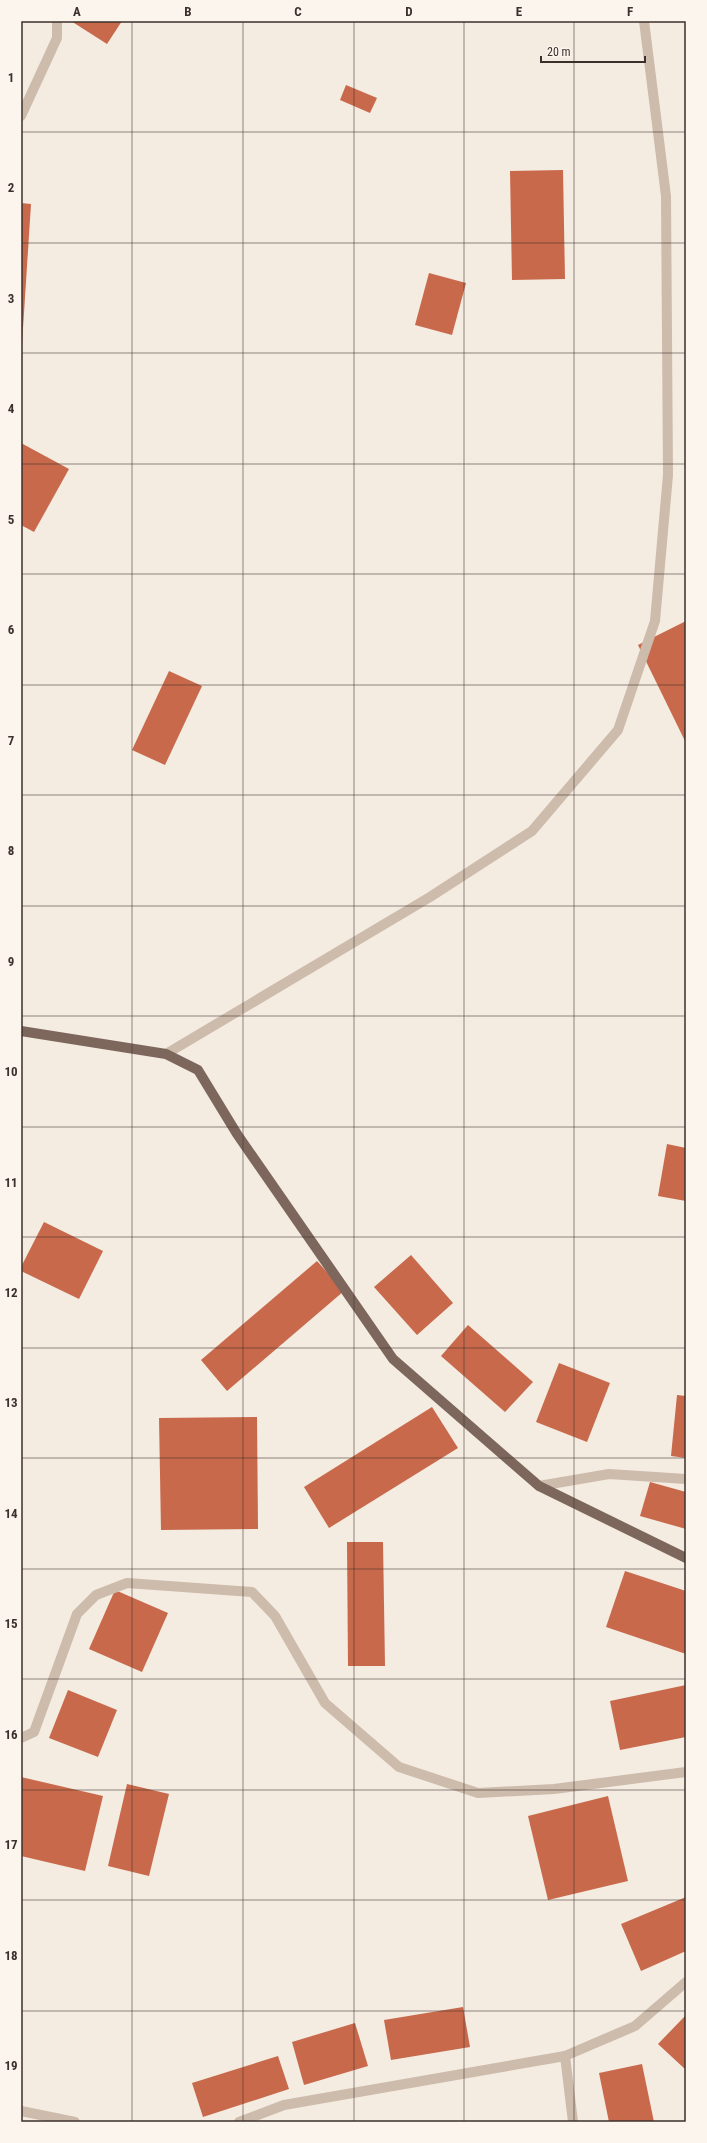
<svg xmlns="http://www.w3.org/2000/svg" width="707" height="2143" viewBox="0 0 707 2143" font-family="'Roboto Condensed',sans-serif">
  <rect width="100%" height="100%" fill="#f4ebe1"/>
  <g fill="#c8694b">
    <polygon points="71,21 122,21 107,44"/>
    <polygon points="346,85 377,98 370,113 340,100"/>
    <polygon points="563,170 565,279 512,280 510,171"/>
    <polygon points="21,203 31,204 22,344 21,344"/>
    <polygon points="429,273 466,283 452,335 415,325"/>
    <polygon points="21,443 69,469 34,532 21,525"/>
    <polygon points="686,621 686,743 638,645"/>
    <polygon points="169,671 202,686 165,765 132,750"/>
    <polygon points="667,1144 686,1148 686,1201 658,1196"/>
    <polygon points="44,1222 103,1251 79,1299 21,1271 21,1267"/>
    <polygon points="411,1255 453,1303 417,1335 374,1287"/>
    <polygon points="317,1261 344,1291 227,1391 201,1360"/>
    <polygon points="468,1325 533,1382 505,1412 441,1356"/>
    <polygon points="559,1363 610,1383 587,1442 536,1422"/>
    <polygon points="677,1395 686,1396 686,1458 671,1456"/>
    <polygon points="432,1407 458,1448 329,1528 304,1487"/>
    <polygon points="257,1417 258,1529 161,1530 159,1418"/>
    <polygon points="650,1482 686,1492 686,1529 640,1516"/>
    <polygon points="347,1542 383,1542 385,1666 348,1666"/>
    <polygon points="625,1571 686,1591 686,1654 606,1627"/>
    <polygon points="115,1590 168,1613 142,1672 89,1649"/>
    <polygon points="686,1685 686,1737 620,1750 610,1701"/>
    <polygon points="68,1690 117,1710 98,1757 49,1738"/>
    <polygon points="21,1777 103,1796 85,1871 21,1856"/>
    <polygon points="127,1784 169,1794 149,1876 108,1866"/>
    <polygon points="608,1796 628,1881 548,1900 528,1816"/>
    <polygon points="686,1897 686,1951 641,1971 621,1924"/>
    <polygon points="463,2007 470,2047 391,2060 384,2020"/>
    <polygon points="686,2015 686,2070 658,2044"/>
    <polygon points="355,2023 368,2066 304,2085 292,2042"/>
    <polygon points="278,2056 289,2089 203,2117 192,2083"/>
    <polygon points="642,2064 654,2122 609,2122 599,2073"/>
  </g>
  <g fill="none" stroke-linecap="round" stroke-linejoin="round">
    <g stroke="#cdbbac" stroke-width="10">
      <polyline points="21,116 57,38 57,21"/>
      <polyline points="166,1054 430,897 532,831 618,730 655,621 668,475 666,196 644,21"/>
      <polyline points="539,1486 609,1474 686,1479"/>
      <polyline points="21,1738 34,1732 77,1614 96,1595 127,1583 252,1592 275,1616 325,1703 399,1767 478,1793 554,1789 686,1772"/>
      <polyline points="565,2056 573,2122"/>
      <polyline points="21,2111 75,2122"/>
      <polyline points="239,2122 284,2105 565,2056 635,2026 686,1982"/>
    </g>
    <polyline stroke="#7d675c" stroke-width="10" points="21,1031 166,1054 198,1070 237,1134 393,1359 539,1486 686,1558"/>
  </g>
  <path fill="none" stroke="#3b302b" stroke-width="1" stroke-opacity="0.55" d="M132 21V2122M243 21V2122M354 21V2122M464 21V2122M574 21V2122M21 132H686M21 243H686M21 353H686M21 464H686M21 574H686M21 685H686M21 795H686M21 906H686M21 1016H686M21 1127H686M21 1237H686M21 1348H686M21 1458H686M21 1569H686M21 1679H686M21 1790H686M21 1900H686M21 2011H686"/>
  <rect width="707" height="2143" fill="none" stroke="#fbf5ee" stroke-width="44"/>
  <path d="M541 56v6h104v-6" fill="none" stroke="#3b302b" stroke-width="2"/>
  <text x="547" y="56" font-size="12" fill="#3b302b" stroke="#fbf5ee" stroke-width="3" paint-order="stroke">20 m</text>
  <rect x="22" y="22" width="663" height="2099" fill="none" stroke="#3b302b" stroke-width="1.5"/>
  <g font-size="13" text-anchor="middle" font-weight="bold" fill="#3b302b">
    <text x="77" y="16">A</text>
    <text x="188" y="16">B</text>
    <text x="298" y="16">C</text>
    <text x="409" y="16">D</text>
    <text x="519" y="16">E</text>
    <text x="630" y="16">F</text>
    <text x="11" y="82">1</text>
    <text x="11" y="192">2</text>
    <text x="11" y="303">3</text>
    <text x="11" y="413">4</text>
    <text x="11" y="524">5</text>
    <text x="11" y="634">6</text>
    <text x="11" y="745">7</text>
    <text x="11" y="855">8</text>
    <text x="11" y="966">9</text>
    <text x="11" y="1076">10</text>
    <text x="11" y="1187">11</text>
    <text x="11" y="1297">12</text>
    <text x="11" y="1407">13</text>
    <text x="11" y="1518">14</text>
    <text x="11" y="1628">15</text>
    <text x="11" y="1739">16</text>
    <text x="11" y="1849">17</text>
    <text x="11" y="1960">18</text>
    <text x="11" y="2070">19</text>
  </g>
</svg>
